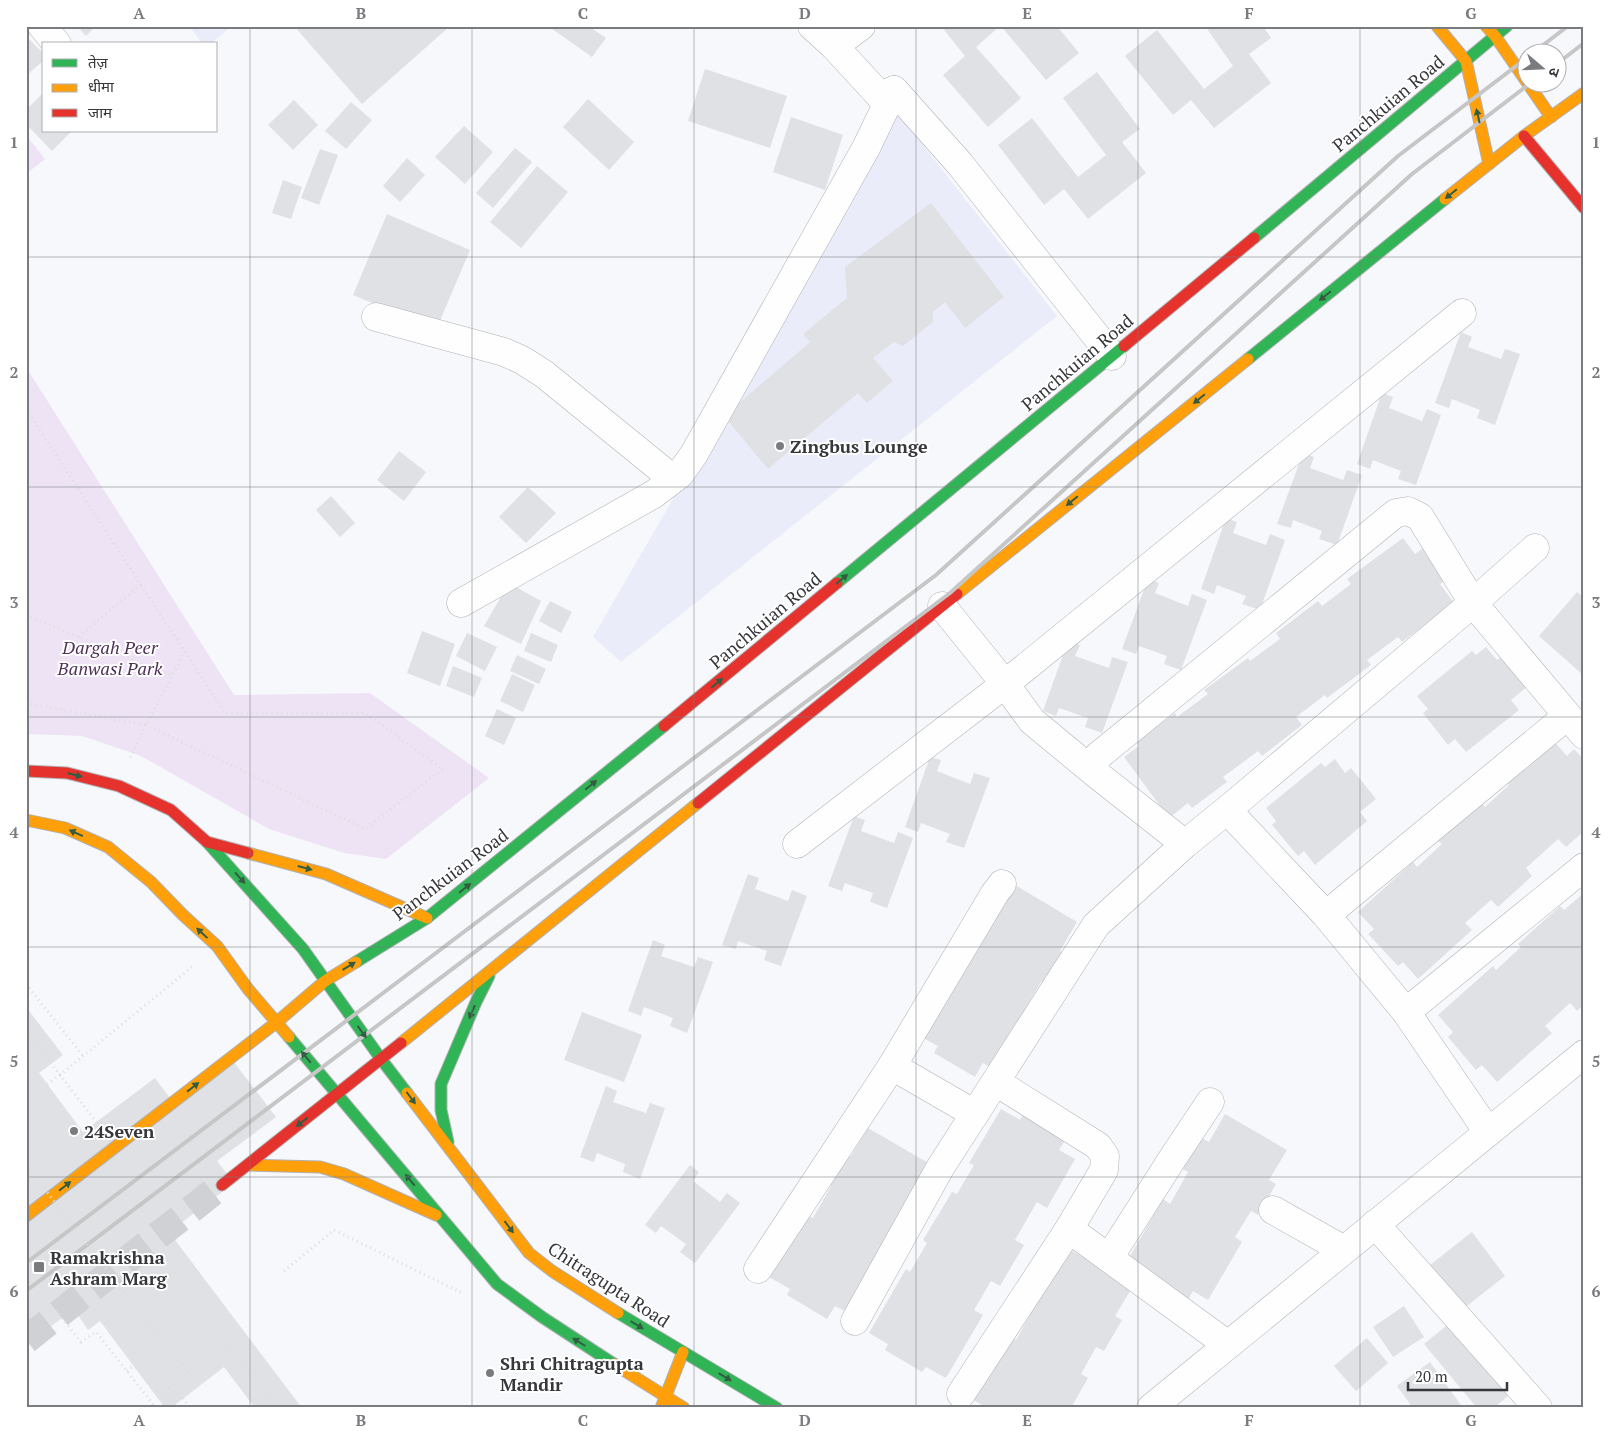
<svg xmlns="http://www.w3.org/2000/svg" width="1610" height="1434" viewBox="0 0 1610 1434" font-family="'PT Serif','Noto Sans Devanagari',serif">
  <rect width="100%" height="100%" fill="#f7f8fc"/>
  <g fill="#eaedf9">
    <polygon points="189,26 232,26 210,44 203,44"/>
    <polygon points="897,112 1057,316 621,662 593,637"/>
  </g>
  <g fill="#eee3f4">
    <polygon points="26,135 45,159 26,174"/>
    <polygon points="26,367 234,695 370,693 489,778 386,859 344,853 269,829 141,756 82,736 26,734"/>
  </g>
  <g fill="#dfe1e4">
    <polygon points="77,26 96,26 86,36"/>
    <polygon points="294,26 450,26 362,104"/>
    <polygon points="548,26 588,26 606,38 592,57"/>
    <polygon points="941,26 1000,26 976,47 1021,98 988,127 943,75 965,56"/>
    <polygon points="1001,26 1057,26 1079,53 1046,80"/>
    <polygon points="1205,26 1263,26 1271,38 1249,54 1271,83 1214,128 1191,100 1173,115 1125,56 1157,30 1204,89 1233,66"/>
    <polygon points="26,36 44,54 44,60 26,76"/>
    <polygon points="705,69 787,96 770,148 688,121"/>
    <polygon points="1097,72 1140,129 1122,142 1146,173 1088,219 1064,189 1044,205 998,145 1032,118 1078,177 1106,155 1063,98"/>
    <polygon points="44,92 44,131 72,131 52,151 26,124 26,110"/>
    <polygon points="588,99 634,142 609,170 563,127"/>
    <polygon points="294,100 318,125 293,150 268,125"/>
    <polygon points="351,102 372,120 346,149 325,131"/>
    <polygon points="791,117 843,135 825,190 773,172"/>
    <polygon points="464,126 493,152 465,184 435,157"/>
    <polygon points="515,148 532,162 493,208 476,193"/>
    <polygon points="320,149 338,155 319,205 301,198"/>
    <polygon points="407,158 425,175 400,202 383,186"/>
    <polygon points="537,166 568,192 521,248 490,222"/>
    <polygon points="283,180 302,187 291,219 272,213"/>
    <polygon points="931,203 1004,297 965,328 945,302 933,312 933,322 903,346 894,342 873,358 893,381 867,403 858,393 768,469 724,416 810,342 803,334 847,298 845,267"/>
    <polygon points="387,214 470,250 436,330 353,295"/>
    <polygon points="1461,332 1472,337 1468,347 1501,359 1505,349 1520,354 1495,425 1477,418 1480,410 1452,399 1449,408 1435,403"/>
    <polygon points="1382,393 1393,397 1389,408 1422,421 1427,409 1441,415 1416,485 1398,479 1401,471 1373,460 1370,469 1357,464"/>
    <polygon points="399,451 426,472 404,501 377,480"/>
    <polygon points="1303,453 1314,457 1310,468 1343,480 1347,470 1362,475 1337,545 1319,539 1322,531 1293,520 1291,528 1277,524"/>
    <polygon points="528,487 556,513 526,543 499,517"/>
    <polygon points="331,496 355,523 340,537 316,510"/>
    <polygon points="1226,518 1237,522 1233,533 1266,545 1270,534 1285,540 1260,610 1242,604 1246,596 1217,585 1214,594 1201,589"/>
    <polygon points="1403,538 1415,554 1423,548 1447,580 1440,584 1454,603 1402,642 1398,637 1367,660 1371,665 1327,698 1325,695 1296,717 1302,725 1262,756 1258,751 1223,777 1227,782 1192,808 1188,803 1169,818 1124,757 1139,746 1136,742 1175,713 1177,717 1208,694 1204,690 1248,658 1250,661 1280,639 1276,633 1318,601 1322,606 1351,584 1347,579"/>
    <polygon points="1148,579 1159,583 1155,593 1188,606 1192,594 1207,600 1181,670 1164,664 1167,656 1139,646 1136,654 1122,649"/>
    <polygon points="509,583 541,601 521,644 484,626"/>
    <polygon points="1577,592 1584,598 1584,671 1582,674 1539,636"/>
    <polygon points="550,601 572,612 561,633 539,621"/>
    <polygon points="422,631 455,644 440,686 407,673"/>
    <polygon points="467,633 497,647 485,671 456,656"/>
    <polygon points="531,633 558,645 551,662 524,651"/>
    <polygon points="1068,641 1080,645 1075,656 1109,668 1112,657 1128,662 1102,733 1085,727 1088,718 1059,708 1056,716 1043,711"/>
    <polygon points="1486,647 1497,660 1502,656 1527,687 1511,700 1519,710 1466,752 1455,739 1448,745 1423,713 1428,709 1417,696 1472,651 1476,655"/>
    <polygon points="517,655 546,669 539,684 510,671"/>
    <polygon points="453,666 482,678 474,697 446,686"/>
    <polygon points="512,674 535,685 523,712 500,701"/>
    <polygon points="497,709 516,718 504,745 485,736"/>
    <polygon points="1552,739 1567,756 1574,749 1584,760 1584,831 1566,847 1558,839 1526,868 1532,876 1498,907 1491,900 1465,923 1472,930 1418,979 1403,962 1398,966 1368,934 1374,929 1358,912 1413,862 1417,867 1442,844 1438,841 1481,803 1485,807 1509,785 1506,781"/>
    <polygon points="930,757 941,760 937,771 970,784 974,773 990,778 964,848 946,842 950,834 921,823 918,832 905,827"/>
    <polygon points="1335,759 1345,773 1351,768 1376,799 1360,812 1367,821 1315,865 1304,851 1298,856 1272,825 1276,821 1266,808 1321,763 1325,767"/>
    <polygon points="854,816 865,820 861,831 894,843 898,832 913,838 887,908 870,902 873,893 845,883 842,891 828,886"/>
    <polygon points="748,874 759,878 755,889 788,901 792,890 807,896 781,966 764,960 767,951 738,941 736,949 722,945"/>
    <polygon points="1015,885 1077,922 1060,951 1067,955 1048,987 1041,982 1025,1009 1033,1014 998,1072 983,1063 975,1077 934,1053 938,1046 916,1034 990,908 999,914"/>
    <polygon points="1584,893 1584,1004 1577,1011 1570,1003 1545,1026 1552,1033 1497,1082 1482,1065 1476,1070 1448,1037 1453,1032 1438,1015 1493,966 1496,970 1521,947 1518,944 1560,906 1564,910"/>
    <polygon points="653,940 665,945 661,956 694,967 698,957 713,962 687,1033 670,1026 673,1018 644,1007 641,1016 628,1011"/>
    <polygon points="26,1007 63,1055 39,1073 83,1132 155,1078 175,1105 233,1061 276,1117 217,1161 234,1183 169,1232 302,1408 255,1408 224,1367 171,1408 165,1408 100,1321 88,1330 74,1309 26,1345"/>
    <polygon points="582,1012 642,1035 624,1082 564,1060"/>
    <polygon points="606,1086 617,1091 613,1102 646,1113 650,1103 665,1108 640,1179 623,1172 625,1164 597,1153 594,1162 580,1157"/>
    <polygon points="1001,1109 1020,1120 1025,1112 1067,1137 1059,1150 1075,1159 1047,1208 1037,1202 1015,1240 1024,1245 1000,1286 991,1281 974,1310 983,1315 946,1378 926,1367 922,1372 885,1350 888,1344 869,1333 906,1269 910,1272 927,1243 923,1240 952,1192 957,1194 974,1165 969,1163"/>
    <polygon points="1225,1114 1287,1150 1269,1180 1276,1184 1258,1215 1251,1211 1235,1237 1242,1242 1208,1300 1193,1291 1185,1305 1126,1263 1163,1199 1170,1204 1188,1172 1181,1168 1200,1137 1209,1142"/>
    <polygon points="868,1128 930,1164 878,1252 885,1256 851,1314 835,1306 827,1319 787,1295 790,1289 769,1277 806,1214 813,1218 831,1186 824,1182 842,1151 851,1156"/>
    <polygon points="690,1165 699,1172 693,1181 720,1202 727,1193 740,1203 695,1263 680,1252 686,1244 661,1226 656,1233 645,1225"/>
    <polygon points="1472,1232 1505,1276 1463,1309 1430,1265"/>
    <polygon points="1071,1250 1133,1286 1115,1316 1122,1320 1104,1351 1096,1347 1081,1374 1088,1378 1071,1408 987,1408 972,1399 1009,1336 1016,1340 1034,1308 1027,1304 1045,1273 1054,1278"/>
    <polygon points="1404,1306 1424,1337 1393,1357 1373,1327"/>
    <polygon points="1451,1322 1510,1394 1494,1408 1477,1408 1424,1344"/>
    <polygon points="1367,1338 1388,1363 1356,1391 1334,1366"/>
    <polygon points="1430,1362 1463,1408 1413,1408 1397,1386"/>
  </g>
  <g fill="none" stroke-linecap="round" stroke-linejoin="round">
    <polyline stroke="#d0d1d5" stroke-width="28" stroke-dasharray="28 14" stroke-linecap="butt" points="26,1340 222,1185"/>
    <g stroke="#b0b1b4" stroke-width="29">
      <g id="street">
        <polyline points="42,26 57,44"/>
        <polyline points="812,26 834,46 861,26"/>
        <polyline points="834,46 880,96 894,90 960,164 1112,356"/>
        <polyline points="376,317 504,352 522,360 544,374 673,479"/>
        <polyline points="1535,548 1473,603 1584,735"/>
        <polyline points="461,603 654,494 680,474 694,454 866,148 894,90"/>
        <polyline points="1095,773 1032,721 1005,684 1462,313"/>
        <polyline points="1227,810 1326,915 1406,1012 1488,1132"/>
        <polyline points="797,844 1005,684 942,606"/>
        <polyline points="1326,915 1567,716"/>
        <polyline points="1406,1012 1584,867"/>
        <polyline points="892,1066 995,893 1002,884"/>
        <polyline points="1273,1210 1344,1250"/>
        <polyline points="1375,1224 1538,1408"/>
        <polyline points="1069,1229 1228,1345"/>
        <polyline points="1109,1258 1174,1156 1210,1102"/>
        <polyline points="758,1269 892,1066 975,1114"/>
        <polyline points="855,1321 940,1168 1096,925 1185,844 1227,810 1473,603 1420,517 1408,511 1396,513 1098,756 1093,766 1095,773 1185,844"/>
        <polyline points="961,1394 1069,1229 1104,1170 1105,1156 1098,1146 996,1082"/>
        <polyline points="1151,1408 1584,1054"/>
      </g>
    </g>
    <g stroke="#b0b1b4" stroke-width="13">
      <g id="fast">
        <polyline points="1254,238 1507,26"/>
        <polyline points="1248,359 1445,199"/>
        <polyline points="837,583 1124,346"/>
        <polyline points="207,842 303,949 381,1059 407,1093"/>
        <polyline points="356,962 427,918 664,726"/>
        <polyline points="289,1037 497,1284 542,1317 614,1364"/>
        <polyline points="448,1142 441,1110 441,1084 476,1002 489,976"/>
        <polyline points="618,1313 777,1408"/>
      </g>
    </g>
    <g stroke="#b0b1b4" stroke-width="13">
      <g id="slow">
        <polyline points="1437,26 1466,61 1489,164"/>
        <polyline points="1486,26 1495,36 1551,117"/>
        <polyline points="1445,199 1524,136 1584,93"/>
        <polyline points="957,594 1248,359"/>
        <polyline points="26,820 65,828 108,847 151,882 183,915 217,946 248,989 289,1037"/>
        <polyline points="248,853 326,874 427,918"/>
        <polyline points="401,1043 698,803"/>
        <polyline points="407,1093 529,1253 552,1271 618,1313"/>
        <polyline points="248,1165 320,1167 344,1174 436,1215"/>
        <polyline points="26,1216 277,1022 325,981 356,962"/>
        <polyline points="614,1364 684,1408"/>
        <polyline points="661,1408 683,1352"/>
      </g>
    </g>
    <g stroke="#b0b1b4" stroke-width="13">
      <g id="jam">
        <polyline points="1524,136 1584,208"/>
        <polyline points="1124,346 1254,238"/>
        <polyline points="664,726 837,583"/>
        <polyline points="26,771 67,773 119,786 171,810 207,842 248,853"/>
        <polyline points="698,803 957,594"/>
        <polyline points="222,1185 401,1043"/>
      </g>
    </g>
    <g stroke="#ddddde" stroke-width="3" stroke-dasharray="1 4" stroke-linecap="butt">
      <polyline points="26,409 225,713 365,713 443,769 365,829 146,725 130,758"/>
      <polyline points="26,615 172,676"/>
      <polyline points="79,637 141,584"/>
      <polyline points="26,703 146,725 185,652"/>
      <polyline points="26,984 83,1056"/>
      <polyline points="26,1031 60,1075 193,966"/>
      <polyline points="47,1084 60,1075 97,1123"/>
      <polyline points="284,1271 334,1230 460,1292 462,1292"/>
      <polyline points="59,1314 81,1342 96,1332 156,1408"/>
      <polyline points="153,1329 188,1372 164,1393 167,1397 176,1390"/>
      <polyline points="127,1371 133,1366"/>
      <polyline points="188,1372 228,1342 277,1408"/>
      <polyline points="183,1398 190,1408"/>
    </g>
    <use href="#street" stroke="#fefeff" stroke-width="28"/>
    <use href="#fast" stroke="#30b455" stroke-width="11"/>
    <use href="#slow" stroke="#ff9f0a" stroke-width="11"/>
    <use href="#jam" stroke="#e5322d" stroke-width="11"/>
    <g stroke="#c6c6c6" stroke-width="4">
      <polyline points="1534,52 1568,26"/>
      <polyline points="1558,63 1584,43"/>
      <polyline points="26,1263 936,575 1398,156 1528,57"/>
      <polyline points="26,1291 950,593 1412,174 1532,82"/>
    </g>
    <polyline stroke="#ddddde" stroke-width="3" stroke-dasharray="1 4" stroke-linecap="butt" points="26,1165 153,1329"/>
  </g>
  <defs><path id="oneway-solid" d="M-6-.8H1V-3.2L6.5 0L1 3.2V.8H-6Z" transform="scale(1.25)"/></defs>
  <g fill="#345c43">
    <use href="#oneway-solid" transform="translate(1478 116) rotate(-103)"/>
    <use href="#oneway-solid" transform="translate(1451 194) rotate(141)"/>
    <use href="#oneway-solid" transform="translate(1325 296) rotate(141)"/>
    <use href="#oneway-solid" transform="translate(1199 399) rotate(141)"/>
    <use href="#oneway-solid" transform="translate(1072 501) rotate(141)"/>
    <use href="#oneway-solid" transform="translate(842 579) rotate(-40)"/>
    <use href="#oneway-solid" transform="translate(717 683) rotate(-40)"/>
    <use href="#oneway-solid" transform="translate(75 775) rotate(14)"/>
    <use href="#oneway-solid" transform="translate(591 785) rotate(-39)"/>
    <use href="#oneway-solid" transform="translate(76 833) rotate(-156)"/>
    <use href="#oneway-solid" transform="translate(305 868) rotate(15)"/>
    <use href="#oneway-solid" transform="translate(240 878) rotate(48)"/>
    <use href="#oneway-solid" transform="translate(465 888) rotate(-39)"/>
    <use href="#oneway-solid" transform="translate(202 933) rotate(-137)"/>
    <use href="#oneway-solid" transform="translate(349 966) rotate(-31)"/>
    <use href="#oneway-solid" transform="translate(472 1012) rotate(113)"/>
    <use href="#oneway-solid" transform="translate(362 1032) rotate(54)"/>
    <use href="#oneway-solid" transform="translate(306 1057) rotate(-130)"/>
    <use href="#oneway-solid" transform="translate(193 1087) rotate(-38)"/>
    <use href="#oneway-solid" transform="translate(411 1098) rotate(53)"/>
    <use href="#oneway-solid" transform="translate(302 1122) rotate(142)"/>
    <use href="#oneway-solid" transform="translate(410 1180) rotate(-130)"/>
    <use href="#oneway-solid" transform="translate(65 1186) rotate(-38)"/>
    <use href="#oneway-solid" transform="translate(509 1227) rotate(53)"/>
    <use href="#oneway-solid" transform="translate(637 1325) rotate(31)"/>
    <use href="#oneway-solid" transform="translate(579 1342) rotate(-148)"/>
    <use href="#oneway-solid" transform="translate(725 1377) rotate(31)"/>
  </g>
  <path fill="none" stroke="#7a7b7f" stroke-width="1" stroke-opacity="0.55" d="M250 26V1408M472 26V1408M694 26V1408M916 26V1408M1138 26V1408M1360 26V1408M26 257H1584M26 487H1584M26 717H1584M26 947H1584M26 1177H1584"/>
  <g fill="#7a7b7f" stroke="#fff" stroke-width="2">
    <circle cx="780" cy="446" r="5"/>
    <circle cx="74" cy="1131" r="5"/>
    <rect x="33" y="1261" width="12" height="12" rx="2.5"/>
    <circle cx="490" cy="1373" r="5"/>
  </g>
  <g text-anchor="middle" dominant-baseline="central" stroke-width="4" stroke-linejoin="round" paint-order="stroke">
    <g font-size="18" fill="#36373b" stroke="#fff">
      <text transform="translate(1388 103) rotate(-40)">Panchkuian Road</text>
      <text transform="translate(1077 362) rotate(-40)">Panchkuian Road</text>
      <text transform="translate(765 620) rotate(-40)">Panchkuian Road</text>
      <text transform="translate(450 874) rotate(-37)">Panchkuian Road</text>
      <text transform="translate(609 1284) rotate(33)">Chitragupta Road</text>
    </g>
    <g font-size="18" font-weight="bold" fill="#36373b" stroke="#fff" text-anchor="start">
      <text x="790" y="446">Zingbus Lounge</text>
      <text x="84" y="1131">24Seven</text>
      <text x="50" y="1257">Ramakrishna<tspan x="50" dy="21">Ashram Marg</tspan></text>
      <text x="500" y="1363">Shri Chitragupta<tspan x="500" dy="21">Mandir</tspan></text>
    </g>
    <g font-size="18" font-style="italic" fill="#4e3157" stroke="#fff">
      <text x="110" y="647">Dargah Peer<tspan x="110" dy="21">Banwasi Park</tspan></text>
    </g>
  </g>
  <rect width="1610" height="1434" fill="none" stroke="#ffffff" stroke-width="55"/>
  <rect x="42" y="42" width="175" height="90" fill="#ffffff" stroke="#afafb1"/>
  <rect x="52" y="59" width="25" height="8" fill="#30b455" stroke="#afafb1"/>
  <text x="88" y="68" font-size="15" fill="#36373b">तेज़</text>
  <rect x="52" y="84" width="25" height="8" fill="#ff9f0a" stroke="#afafb1"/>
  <text x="88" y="92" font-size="15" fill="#36373b">धीमा</text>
  <rect x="52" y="109" width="25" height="8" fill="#e5322d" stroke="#afafb1"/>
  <text x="88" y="118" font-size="15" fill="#36373b">जाम</text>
  <g transform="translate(1542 68) rotate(109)"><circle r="24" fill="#ffffff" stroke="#afafb1"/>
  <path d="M0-4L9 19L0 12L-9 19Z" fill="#7a7b7f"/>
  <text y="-8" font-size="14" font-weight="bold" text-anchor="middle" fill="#36373b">उ</text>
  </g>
  <path d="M1408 1382v8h99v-8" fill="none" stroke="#36373b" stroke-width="2.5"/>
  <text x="1415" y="1382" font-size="15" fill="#36373b" stroke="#ffffff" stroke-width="4" paint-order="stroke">20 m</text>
  <rect x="28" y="28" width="1554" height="1378" fill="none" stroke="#7a7b7f" stroke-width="2"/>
  <g font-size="16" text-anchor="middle" font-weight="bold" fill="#7a7b7f">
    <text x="139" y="19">A</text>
    <text x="361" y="19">B</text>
    <text x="583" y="19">C</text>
    <text x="805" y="19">D</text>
    <text x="1027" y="19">E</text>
    <text x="1249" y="19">F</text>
    <text x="1471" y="19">G</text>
    <text x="14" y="148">1</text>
    <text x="1596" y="148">1</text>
    <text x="14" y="378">2</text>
    <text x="1596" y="378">2</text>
    <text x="14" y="608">3</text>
    <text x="1596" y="608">3</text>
    <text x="14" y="838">4</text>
    <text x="1596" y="838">4</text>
    <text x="14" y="1067">5</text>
    <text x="1596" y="1067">5</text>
    <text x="14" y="1297">6</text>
    <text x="1596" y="1297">6</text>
    <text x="139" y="1426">A</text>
    <text x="361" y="1426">B</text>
    <text x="583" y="1426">C</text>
    <text x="805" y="1426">D</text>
    <text x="1027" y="1426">E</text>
    <text x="1249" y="1426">F</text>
    <text x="1471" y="1426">G</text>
  </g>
</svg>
